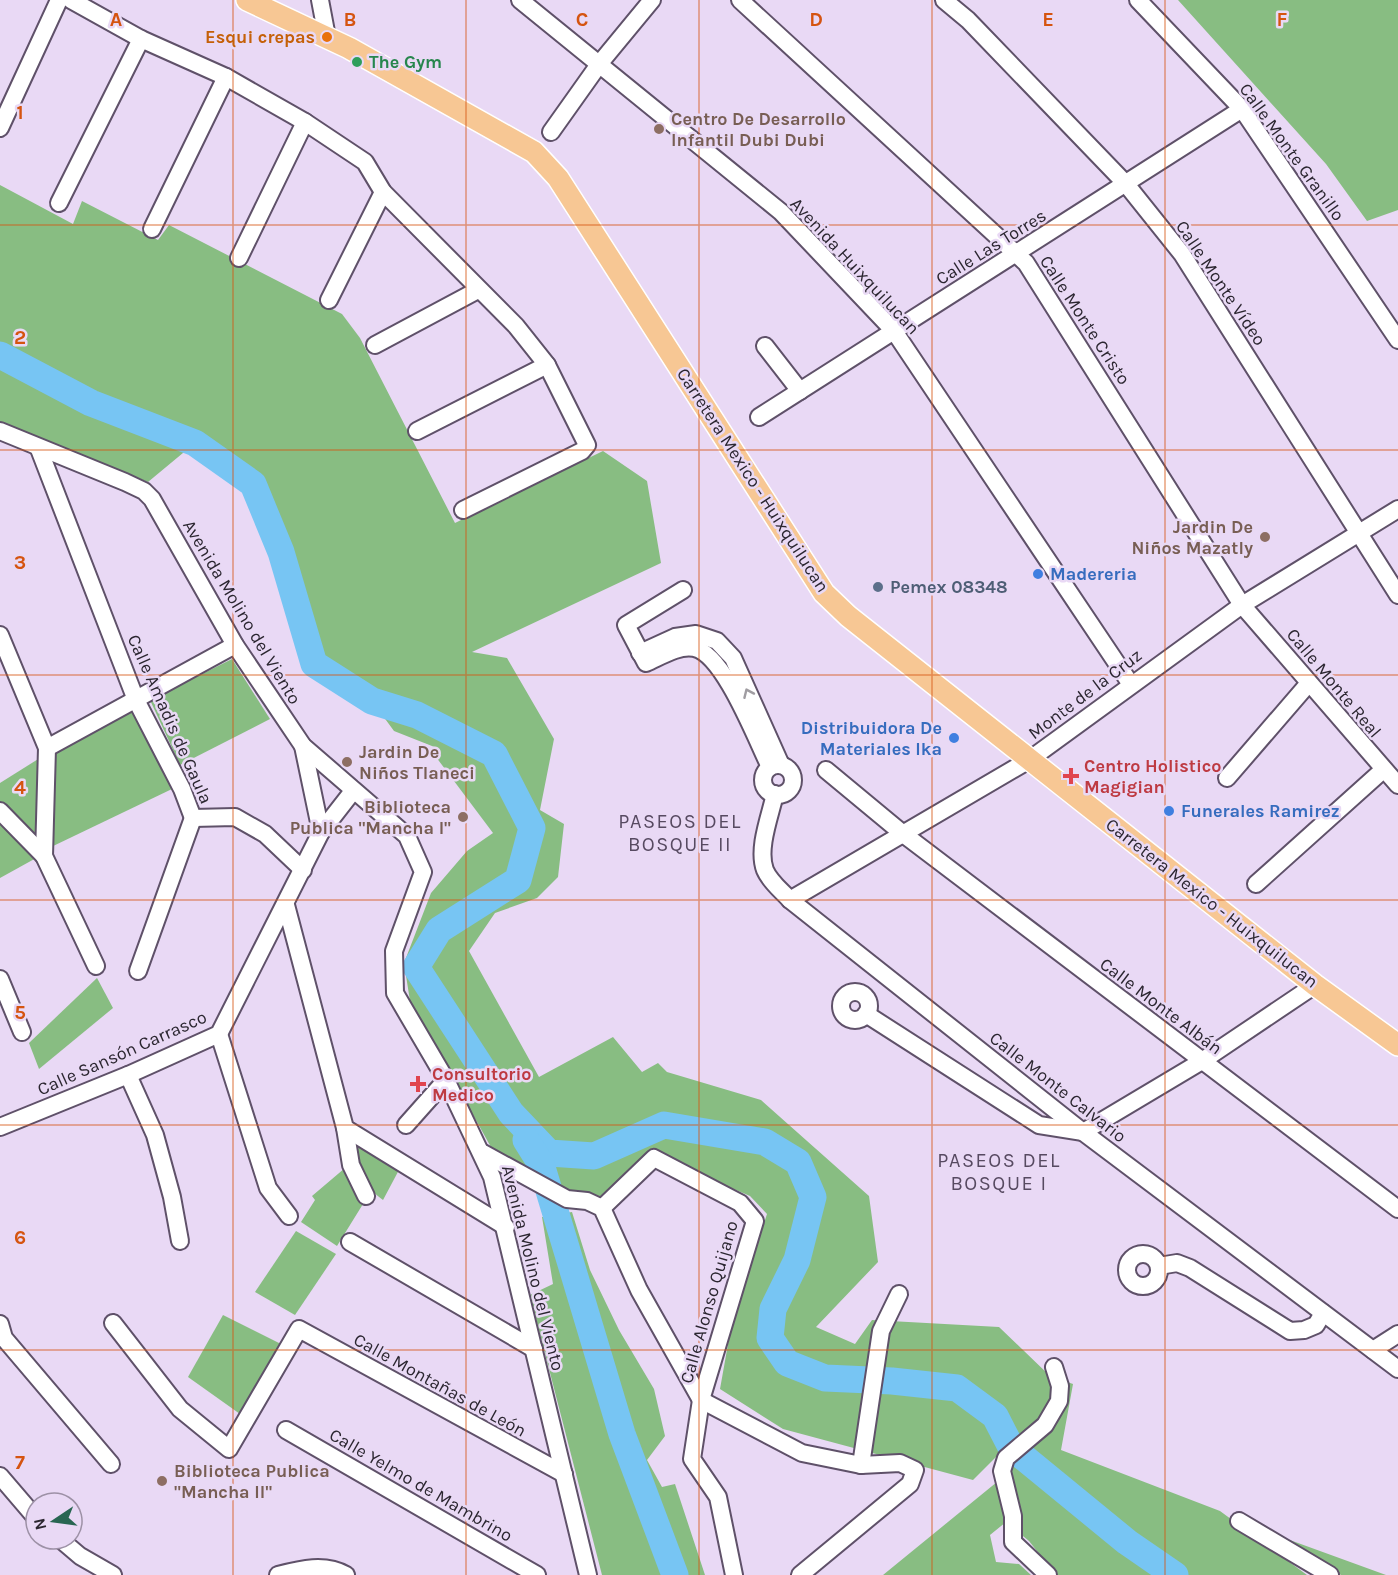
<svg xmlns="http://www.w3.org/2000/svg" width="1398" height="1575" viewBox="0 0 1398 1575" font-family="Karla,sans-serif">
  <rect width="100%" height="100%" fill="#e9d9f5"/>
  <g fill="#88bd82">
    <polygon points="1178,0 1398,0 1398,210 1367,221 1326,164"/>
    <polygon points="0,185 73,224 82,201 158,240 169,225 342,314 360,338 455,523 603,451 647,481 661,563 472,652 507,658 554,739 540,810 564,824 558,877 537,898 495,913 469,951 539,1077 613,1037 642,1072 658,1063 667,1072 761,1100 869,1196 878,1262 816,1327 855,1344 872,1320 999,1327 1050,1376 1073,1384 1061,1450 1220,1511 1307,1575 1056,1575 1029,1541 1006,1522 990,1535 996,1562 1019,1564 1031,1575 883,1575 1008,1473 1011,1465 1005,1448 973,1480 783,1429 720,1389 733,1316 767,1214 750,1196 651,1154 605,1197 570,1191 492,1149 410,1001 404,963 431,893 467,851 493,833 433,753 437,748 394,731 372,701 314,664 281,552 253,484 195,443 148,482 0,422"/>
    <polygon points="232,659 270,719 180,765 150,700"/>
    <polygon points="133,706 172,789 49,848 52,751"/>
    <polygon points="43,756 40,847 0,809 0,783"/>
    <polygon points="0,818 38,857 0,878"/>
    <polygon points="97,978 113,1008 39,1069 29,1043"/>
    <path d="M352 1138 400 1168 383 1200C361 1185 355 1164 352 1138Z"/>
    <polygon points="345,1168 363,1204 337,1246 301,1222 315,1200 312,1196"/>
    <polygon points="572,1212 590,1270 619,1330 654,1389 665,1436 647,1460 662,1487 675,1484 705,1575 602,1575 530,1295 553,1284 542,1217"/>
    <polygon points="296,1231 336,1254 295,1315 255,1292"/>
    <polygon points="223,1315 283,1345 240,1414 188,1377"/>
    <polygon points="1287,1539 1386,1575 1341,1575"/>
  </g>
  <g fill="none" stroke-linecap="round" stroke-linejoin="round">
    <g stroke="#77c5f3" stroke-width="27">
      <polyline points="0,355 91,403 195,443 253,484 281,552 314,664 372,701 417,715 494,754 532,828 518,880 439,930 416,967 511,1113 549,1153 594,1156 664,1125 765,1142 798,1162 813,1197 797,1260 773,1309 770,1338 787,1363 825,1378 892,1381 957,1388 995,1416 1011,1447 1127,1542 1175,1575"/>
      <polyline points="526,1140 541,1164 622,1434 675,1575"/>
    </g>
    <g stroke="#5f5169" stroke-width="20">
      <g id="minor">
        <polyline points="71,0 141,39 226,77 305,122 365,162 383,192 516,326 547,365 587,445 582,451 463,510"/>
        <polyline points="320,0 327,37"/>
        <polyline points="520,0 781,212 894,331 1130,683"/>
        <polyline points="740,0 1026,263 1242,605 1398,785"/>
        <polyline points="944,0 968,20 1126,184 1182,254 1398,595"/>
        <polyline points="1138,0 1242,109 1398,340"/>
        <polyline points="0,128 59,0"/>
        <polyline points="551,132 600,63 652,0"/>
        <polyline points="59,203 141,39"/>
        <polyline points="152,229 226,77"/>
        <polyline points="239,258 305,122"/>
        <polyline points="329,300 383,192"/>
        <polyline points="375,345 478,290"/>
        <polyline points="765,346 800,391"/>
        <polyline points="759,417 1242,109"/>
        <polyline points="0,431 125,482 144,491 152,499 235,645 303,746 407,836 423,872 394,951 395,993 446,1080 492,1177 588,1575"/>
        <polyline points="417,431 547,365"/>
        <polyline points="39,449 136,700 182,789 193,818"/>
        <path d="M683 590 626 625 646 663C660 657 678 645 694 648 724 654 756 739 770 767"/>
        <polyline points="0,635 47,748 44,856 96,966"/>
        <polyline points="640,653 675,637 696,634 717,641 733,658 781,765"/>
        <polyline points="47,748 235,645"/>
        <circle cx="778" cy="780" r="15"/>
        <polyline points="826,770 902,833 1398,1209"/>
        <polyline points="1227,778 1309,683"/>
        <path d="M775 794C770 816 757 849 765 870 770 882 782 891 790 900L1083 1132 1398 1369"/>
        <polyline points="0,811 44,856"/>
        <polyline points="193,818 235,817 265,834 303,870"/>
        <polyline points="321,832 353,791"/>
        <polyline points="1256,884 1383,770"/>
        <polyline points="790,900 1029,760 1242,605 1398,509"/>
        <polyline points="286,905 345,1128 506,1227"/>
        <polyline points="138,971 193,818"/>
        <polyline points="0,979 22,1032"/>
        <circle cx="855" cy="1006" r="14"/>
        <polyline points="866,1014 1039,1125 1083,1132 1202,1061 1315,985"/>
        <polyline points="219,1034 268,1188 289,1216"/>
        <polyline points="128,1075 155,1135 172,1197 180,1241"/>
        <polyline points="406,1125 446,1080"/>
        <polyline points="0,1127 128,1075 219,1034 321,832 303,746"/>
        <polyline points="345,1128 351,1165 366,1196"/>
        <polyline points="483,1153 567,1199 587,1201 602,1208 639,1290 701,1400"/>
        <polyline points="602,1208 654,1158 740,1203 755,1221 701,1400 692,1459 718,1497 734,1575"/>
        <polyline points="350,1242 534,1349"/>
        <circle cx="1143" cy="1270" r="16"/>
        <polyline points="1159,1266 1177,1263 1190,1268 1290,1331 1304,1330 1316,1325 1323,1313"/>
        <polyline points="113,1323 180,1409 229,1449 299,1329 564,1474"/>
        <polyline points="0,1324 4,1338 111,1464"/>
        <polyline points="1373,1350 1398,1334"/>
        <polyline points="701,1400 802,1453 861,1465 900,1463 915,1470 910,1484 800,1575"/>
        <polyline points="286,1430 537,1575"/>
        <polyline points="861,1465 881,1331 899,1294"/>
        <polyline points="0,1476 36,1518"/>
        <polyline points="1239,1521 1330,1575"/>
        <polyline points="60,1539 80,1556 113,1575"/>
        <path d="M278 1575C301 1569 325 1563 346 1575"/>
        <polyline points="1048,1575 1013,1542 1013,1516 1002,1471 1006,1458 1045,1425 1059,1401 1060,1386 1054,1367"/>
      </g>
    </g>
    <g stroke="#fff" stroke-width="24">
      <polyline id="major" points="247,0 349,48 534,152 558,178 824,593 848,616 1315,985 1398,1045"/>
    </g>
    <use href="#minor" stroke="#fff" stroke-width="16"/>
    <use href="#major" stroke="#f7c794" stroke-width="21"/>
  </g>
  <defs><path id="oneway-chevron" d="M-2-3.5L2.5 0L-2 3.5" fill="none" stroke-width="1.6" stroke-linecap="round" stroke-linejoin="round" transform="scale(1.5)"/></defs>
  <use stroke="#a09da2" href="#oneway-chevron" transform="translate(748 693) rotate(-114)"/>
  <path fill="none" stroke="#d55410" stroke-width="1.5" stroke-opacity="0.55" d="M233 0V1575M466 0V1575M699 0V1575M932 0V1575M1165 0V1575M0 225H1398M0 450H1398M0 675H1398M0 900H1398M0 1125H1398M0 1350H1398"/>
  <circle fill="#e8710a" stroke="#e9d9f5" stroke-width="2" cx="327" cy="37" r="6"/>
  <circle fill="#2e9e5b" stroke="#e9d9f5" stroke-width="2" cx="357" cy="62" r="6"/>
  <g fill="#8d6e63" stroke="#e9d9f5" stroke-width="2">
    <circle cx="659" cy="129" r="6"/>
    <circle cx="1265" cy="537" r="6"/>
    <circle cx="347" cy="762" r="6"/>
    <circle cx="463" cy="817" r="6"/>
    <circle cx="162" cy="1481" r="6"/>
  </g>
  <g fill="#3f7fe0" stroke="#e9d9f5" stroke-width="2">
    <circle cx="1038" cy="574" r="6"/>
    <circle cx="954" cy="738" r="6"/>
    <circle cx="1169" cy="811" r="6"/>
  </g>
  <circle fill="#5c6f8a" stroke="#e9d9f5" stroke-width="2" cx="878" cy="587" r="6"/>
  <g fill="#e0444e" stroke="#e9d9f5" stroke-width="2">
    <path d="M1068 767h6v6h6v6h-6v6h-6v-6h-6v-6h6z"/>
    <path d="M415 1075h6v6h6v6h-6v6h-6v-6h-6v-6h6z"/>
  </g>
  <g text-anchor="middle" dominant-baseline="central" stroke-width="5" stroke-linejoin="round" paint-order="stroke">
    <g font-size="18" font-weight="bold" fill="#c56008" stroke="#e9d9f5" text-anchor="end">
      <text x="315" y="37">Esqui crepas</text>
    </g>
    <g font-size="18" font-weight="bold" fill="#27864d" stroke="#e9d9f5" text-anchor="start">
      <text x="369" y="62">The Gym</text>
    </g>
    <g font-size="18" font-weight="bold" fill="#785e54" stroke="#e9d9f5" text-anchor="start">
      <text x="671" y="119">Centro De Desarrollo<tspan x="671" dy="21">Infantil Dubi Dubi</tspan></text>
      <text x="1253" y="527" text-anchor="end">Jardin De<tspan x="1253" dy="21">Niños Mazatly</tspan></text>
      <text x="359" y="752">Jardin De<tspan x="359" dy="21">Niños Tlaneci</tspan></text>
      <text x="451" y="807" text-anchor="end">Biblioteca<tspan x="451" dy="21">Publica "Mancha I"</tspan></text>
      <text x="174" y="1471">Biblioteca Publica<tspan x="174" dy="21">"Mancha II"</tspan></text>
    </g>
    <g font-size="18" fill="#2b2630" stroke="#e9d9f5">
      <text transform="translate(1292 152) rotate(54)">Calle Monte Granillo</text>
      <text transform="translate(991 247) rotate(-32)">Calle Las Torres</text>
      <text transform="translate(855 266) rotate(47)">Avenida Huixquilucan</text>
      <text transform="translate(1221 283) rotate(56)">Calle Monte Vídeo</text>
      <text transform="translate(1085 320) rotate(57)">Calle Monte Cristo</text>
      <text transform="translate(753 480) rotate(57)">Carretera Mexico - Huixquilucan</text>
      <text transform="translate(242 612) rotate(59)">Avenida Molino del Viento</text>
      <text transform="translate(1334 683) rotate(50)">Calle Monte Real</text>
      <text transform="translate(1085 694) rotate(-37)">Monte de la Cruz</text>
      <text transform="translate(170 719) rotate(66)">Calle Amadis de Gaula</text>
      <text transform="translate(1212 903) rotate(38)">Carretera Mexico - Huixquilucan</text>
      <text transform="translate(1161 1006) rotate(37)">Calle Monte Albán</text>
      <text transform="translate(122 1053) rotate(-24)">Calle Sansón Carrasco</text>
      <text transform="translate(1058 1087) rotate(38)">Calle Monte Calvario</text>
      <text transform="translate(533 1268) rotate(76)">Avenida Molino del Viento</text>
      <text transform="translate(709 1302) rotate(-74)">Calle Alonso Quijano</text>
      <text transform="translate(440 1385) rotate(29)">Calle Montañas de León</text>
      <text transform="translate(421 1485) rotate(30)">Calle Yelmo de Mambrino</text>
    </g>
    <g font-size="18" font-weight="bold" fill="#366cbe" stroke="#e9d9f5" text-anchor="start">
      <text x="1050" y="574">Madereria</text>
      <text x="942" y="728" text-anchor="end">Distribuidora De<tspan x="942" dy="21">Materiales Ika</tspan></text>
      <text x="1181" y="811">Funerales Ramirez</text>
    </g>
    <g font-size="18" font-weight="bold" fill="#4e5e75" stroke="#e9d9f5" text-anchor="start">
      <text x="890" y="587">Pemex 08348</text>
    </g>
    <g font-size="18" font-weight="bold" fill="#be3a42" stroke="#e9d9f5" text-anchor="start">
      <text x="1084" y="766">Centro Holistico<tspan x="1084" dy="21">Magigian</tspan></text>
      <text x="432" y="1074">Consultorio<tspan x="432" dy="21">Medico</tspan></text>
    </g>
    <g font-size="20" letter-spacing="1.5" fill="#574a61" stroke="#e9d9f5">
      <text x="680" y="821">PASEOS DEL<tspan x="680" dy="23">BOSQUE II</tspan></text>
      <text x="999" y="1160">PASEOS DEL<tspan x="999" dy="23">BOSQUE I</tspan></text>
    </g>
  </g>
  <g font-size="20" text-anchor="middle" font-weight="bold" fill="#d55410" stroke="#e9d9f5" stroke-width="5" stroke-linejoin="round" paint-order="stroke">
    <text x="116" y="26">A</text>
    <text x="350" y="26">B</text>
    <text x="582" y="26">C</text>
    <text x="816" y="26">D</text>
    <text x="1048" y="26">E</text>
    <text x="1282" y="26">F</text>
    <text x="20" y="119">1</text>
    <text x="20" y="344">2</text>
    <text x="20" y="569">3</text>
    <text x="20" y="794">4</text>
    <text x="20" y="1019">5</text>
    <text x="20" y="1244">6</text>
    <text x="20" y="1469">7</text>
  </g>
  <g transform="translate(54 1521) rotate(257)"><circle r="28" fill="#e9d9f5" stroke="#9d91a6" stroke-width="1.5"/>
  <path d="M0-4.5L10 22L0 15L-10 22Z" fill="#286652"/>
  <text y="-9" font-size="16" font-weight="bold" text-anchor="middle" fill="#2b2630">N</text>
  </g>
</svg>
